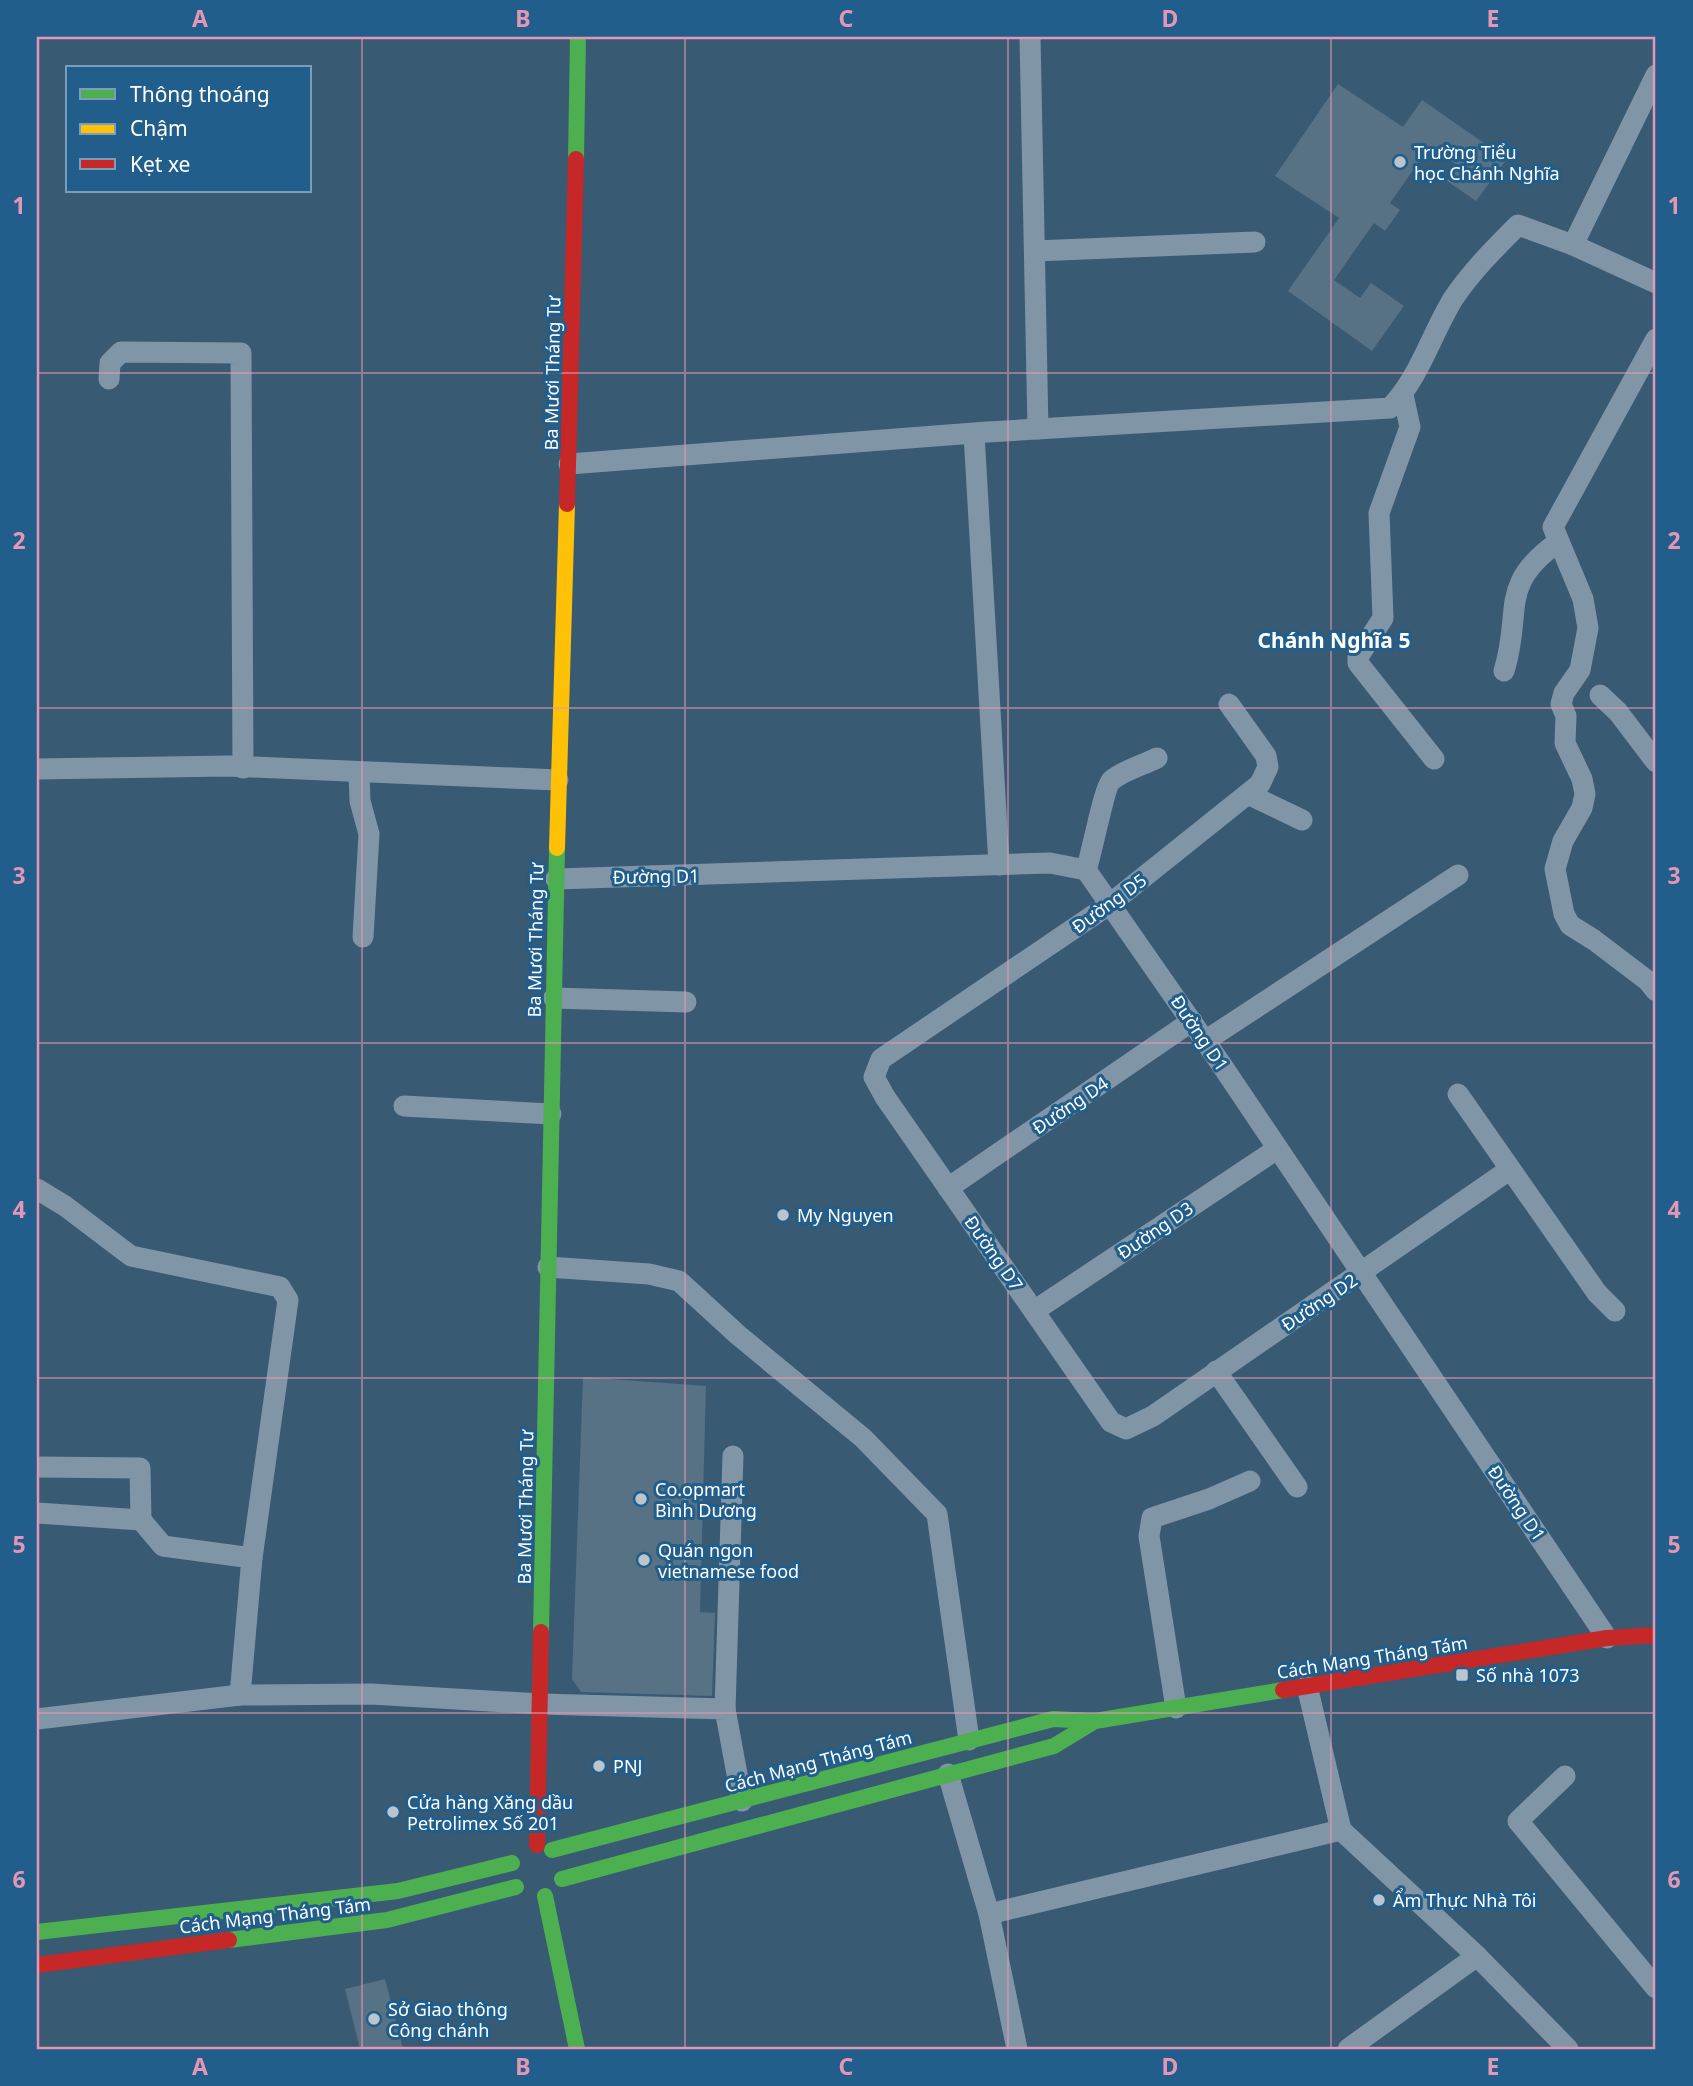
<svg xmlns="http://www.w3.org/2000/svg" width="1693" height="2086" viewBox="0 0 1693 2086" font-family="'Noto Sans',sans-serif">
  <rect width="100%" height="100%" fill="#395a73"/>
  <g fill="#577185">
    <polygon points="1338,84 1403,127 1422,100 1507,159 1476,201 1447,181 1458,166 1430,146 1390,203 1400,210 1385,231 1374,223 1334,280 1360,298 1371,283 1404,306 1372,351 1288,291 1339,218 1275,176"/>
    <polygon points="583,1377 706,1386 700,1612 715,1613 712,1696 581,1692 572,1679"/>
    <polygon points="385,1979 403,2049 360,2049 345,1989"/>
  </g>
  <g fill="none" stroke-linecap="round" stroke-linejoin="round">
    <g stroke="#8096a7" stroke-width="21">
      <polyline points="1030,37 1038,429"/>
      <polyline points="1656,75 1573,245 1656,283"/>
      <polyline points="1035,251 1255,242"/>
      <polyline points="1656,339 1553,527 1583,599 1588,628 1580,670 1564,693 1561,704 1566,716 1565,743 1582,779 1585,794 1582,808 1563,841 1555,869 1564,914 1570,925 1594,940 1648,981 1656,991"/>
      <polyline points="109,379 110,363 121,352 241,353 243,768"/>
      <polyline points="1403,395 1410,427 1379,513 1383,618 1358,657 1358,663 1434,759"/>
      <polyline points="974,434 999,865"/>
      <path d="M569 464 987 432 1390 408C1420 377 1431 335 1453 299 1471 272 1495 248 1518 225L1573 245"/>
      <path d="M1504 671C1523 610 1497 586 1558 542"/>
      <polyline points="1600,695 1618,712 1656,762"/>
      <polyline points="1229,704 1266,756 1268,767 1260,784 1110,904 881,1059 874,1077 885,1097 1111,1422 1126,1429 1153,1416 1509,1170"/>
      <polyline points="37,769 229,766 558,780"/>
      <polyline points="359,772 360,801 369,834 363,937"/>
      <polyline points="1250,795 1302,820"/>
      <path d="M1086 870C1092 854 1104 786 1112 780 1124 770 1143 765 1157 758"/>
      <polyline points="556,879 1050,863 1086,870 1221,1064 1607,1638"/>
      <polyline points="554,998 686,1002"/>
      <polyline points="1205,1041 1458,875"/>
      <polyline points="1458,1094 1597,1293 1615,1311"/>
      <polyline points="404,1106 551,1114"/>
      <polyline points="948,1188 1192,1021"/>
      <polyline points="37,1189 65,1206 131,1256 280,1287 288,1300 252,1558 240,1695"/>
      <polyline points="548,1267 649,1274 679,1281 738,1335 863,1438 937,1514 969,1740"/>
      <polyline points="1034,1311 1277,1149"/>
      <polyline points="1216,1371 1297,1487"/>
      <polyline points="37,1467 140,1468 141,1520"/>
      <polyline points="37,1513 141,1520 163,1546 252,1558"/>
      <polyline points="1307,1686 1341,1830 1477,1956 1568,2049"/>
      <polyline points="1176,1708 1149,1536 1152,1518 1209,1499 1250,1481"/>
      <polyline points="725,1709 733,1456"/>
      <polyline points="37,1719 240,1695 371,1694 541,1704 725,1709 742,1801"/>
      <polyline points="948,1774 989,1914 1017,2049"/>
      <polyline points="1565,1776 1518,1821 1656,1988"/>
      <polyline points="989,1914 1341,1830"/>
      <polyline points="1348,2049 1477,1956"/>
    </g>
    <g stroke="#4caf50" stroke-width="16">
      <polyline points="576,159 578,37"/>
      <polyline points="541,1632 557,848"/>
      <polyline points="552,1850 1053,1719 1095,1721 1283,1690"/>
      <polyline points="562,1879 1054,1746 1095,1721"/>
      <polyline points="545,1896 577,2049"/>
      <polyline points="37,1932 398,1891 512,1863"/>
      <polyline points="229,1940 387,1920 516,1887"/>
    </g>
    <polyline stroke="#ffc107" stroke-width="16" points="557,848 567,504"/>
    <g stroke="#c62828" stroke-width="16">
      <polyline points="567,504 576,159"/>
      <polyline points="1283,1690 1607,1638 1656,1635"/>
      <polyline points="537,1845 541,1632"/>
      <polyline points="37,1965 229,1940"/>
    </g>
  </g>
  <path fill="none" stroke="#e497b5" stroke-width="2" stroke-opacity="0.55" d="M362 37V2049M685 37V2049M1008 37V2049M1331 37V2049M37 373H1656M37 708H1656M37 1043H1656M37 1378H1656M37 1713H1656"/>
  <g fill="#bac5ce" stroke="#215e8b" stroke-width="2.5">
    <circle cx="1400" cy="162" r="7"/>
    <circle cx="783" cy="1215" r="7"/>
    <circle cx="641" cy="1499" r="7"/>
    <circle cx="644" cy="1560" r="7"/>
    <rect x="1455" y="1668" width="14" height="14" rx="3.5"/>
    <circle cx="599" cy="1766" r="7"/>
    <circle cx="393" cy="1812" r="7"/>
    <circle cx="1379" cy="1900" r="7"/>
    <circle cx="374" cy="2019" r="7"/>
  </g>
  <g text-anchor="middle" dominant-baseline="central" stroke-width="6" stroke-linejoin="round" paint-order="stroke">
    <g font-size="18" fill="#fff" stroke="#215e8b" text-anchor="start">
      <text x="1414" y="152">Trường Tiểu<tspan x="1414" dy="21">học Chánh Nghĩa</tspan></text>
      <text x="797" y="1215">My Nguyen</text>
      <text x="655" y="1489">Co.opmart<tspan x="655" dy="21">Bình Dương</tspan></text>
      <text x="658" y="1550">Quán ngon<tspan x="658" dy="21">vietnamese food</tspan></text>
      <text x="1476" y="1675">Số nhà 1073</text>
      <text x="613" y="1766">PNJ</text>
      <text x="407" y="1802">Cửa hàng Xăng dầu<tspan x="407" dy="21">Petrolimex Số 201</tspan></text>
      <text x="1393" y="1900">Ẩm Thực Nhà Tôi</text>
      <text x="388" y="2009">Sở Giao thông<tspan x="388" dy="21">Công chánh</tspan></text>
    </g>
    <g font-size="18" fill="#fff" stroke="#215e8b">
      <text transform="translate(552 373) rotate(-89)">Ba Mươi Tháng Tư</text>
      <text transform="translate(656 876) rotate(-1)">Đường D1</text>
      <text transform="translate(1109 903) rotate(-36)">Đường D5</text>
      <text transform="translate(535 940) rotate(-89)">Ba Mươi Tháng Tư</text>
      <text transform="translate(1200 1033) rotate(56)">Đường D1</text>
      <text transform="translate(1070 1105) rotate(-34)">Đường D4</text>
      <text transform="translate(1155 1230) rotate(-34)">Đường D3</text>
      <text transform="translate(994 1253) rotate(55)">Đường D7</text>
      <text transform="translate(1319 1302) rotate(-34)">Đường D2</text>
      <text transform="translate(1517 1503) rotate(56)">Đường D1</text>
      <text transform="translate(525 1507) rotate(-89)">Ba Mươi Tháng Tư</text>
      <text transform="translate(1372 1657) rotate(-9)">Cách Mạng Tháng Tám</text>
      <text transform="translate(818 1761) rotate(-15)">Cách Mạng Tháng Tám</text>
      <text transform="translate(275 1915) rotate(-7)">Cách Mạng Tháng Tám</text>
    </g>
    <g font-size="21" font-weight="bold" fill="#fff" stroke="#215e8b">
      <text x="1334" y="640">Chánh Nghĩa 5</text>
    </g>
  </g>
  <rect width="1693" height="2086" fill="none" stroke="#215e8b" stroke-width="77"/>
  <rect x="66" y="66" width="245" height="126" fill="#215e8b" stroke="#7a9eb9" stroke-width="2"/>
  <rect x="80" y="89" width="35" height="10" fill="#4caf50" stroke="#7a9eb9" stroke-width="2"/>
  <text x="130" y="102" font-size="21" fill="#ffffff">Thông thoáng</text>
  <rect x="80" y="124" width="35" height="10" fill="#ffc107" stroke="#7a9eb9" stroke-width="2"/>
  <text x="130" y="136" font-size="21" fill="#ffffff">Chậm</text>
  <rect x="80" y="159" width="35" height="10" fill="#c62828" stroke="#7a9eb9" stroke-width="2"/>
  <text x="130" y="172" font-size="21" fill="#ffffff">Kẹt xe</text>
  <rect x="38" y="38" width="1616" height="2010" fill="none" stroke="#e497b5" stroke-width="2.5"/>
  <g font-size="23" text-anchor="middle" font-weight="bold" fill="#e497b5">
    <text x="200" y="27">A</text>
    <text x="523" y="27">B</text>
    <text x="846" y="27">C</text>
    <text x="1170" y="27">D</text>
    <text x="1493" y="27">E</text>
    <text x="19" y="214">1</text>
    <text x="1674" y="214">1</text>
    <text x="19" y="549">2</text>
    <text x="1674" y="549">2</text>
    <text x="19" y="884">3</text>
    <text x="1674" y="884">3</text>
    <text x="19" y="1218">4</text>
    <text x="1674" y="1218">4</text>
    <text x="19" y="1553">5</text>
    <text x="1674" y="1553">5</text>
    <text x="19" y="1888">6</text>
    <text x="1674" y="1888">6</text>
    <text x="200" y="2075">A</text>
    <text x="523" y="2075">B</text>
    <text x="846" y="2075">C</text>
    <text x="1170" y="2075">D</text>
    <text x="1493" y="2075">E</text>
  </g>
</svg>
